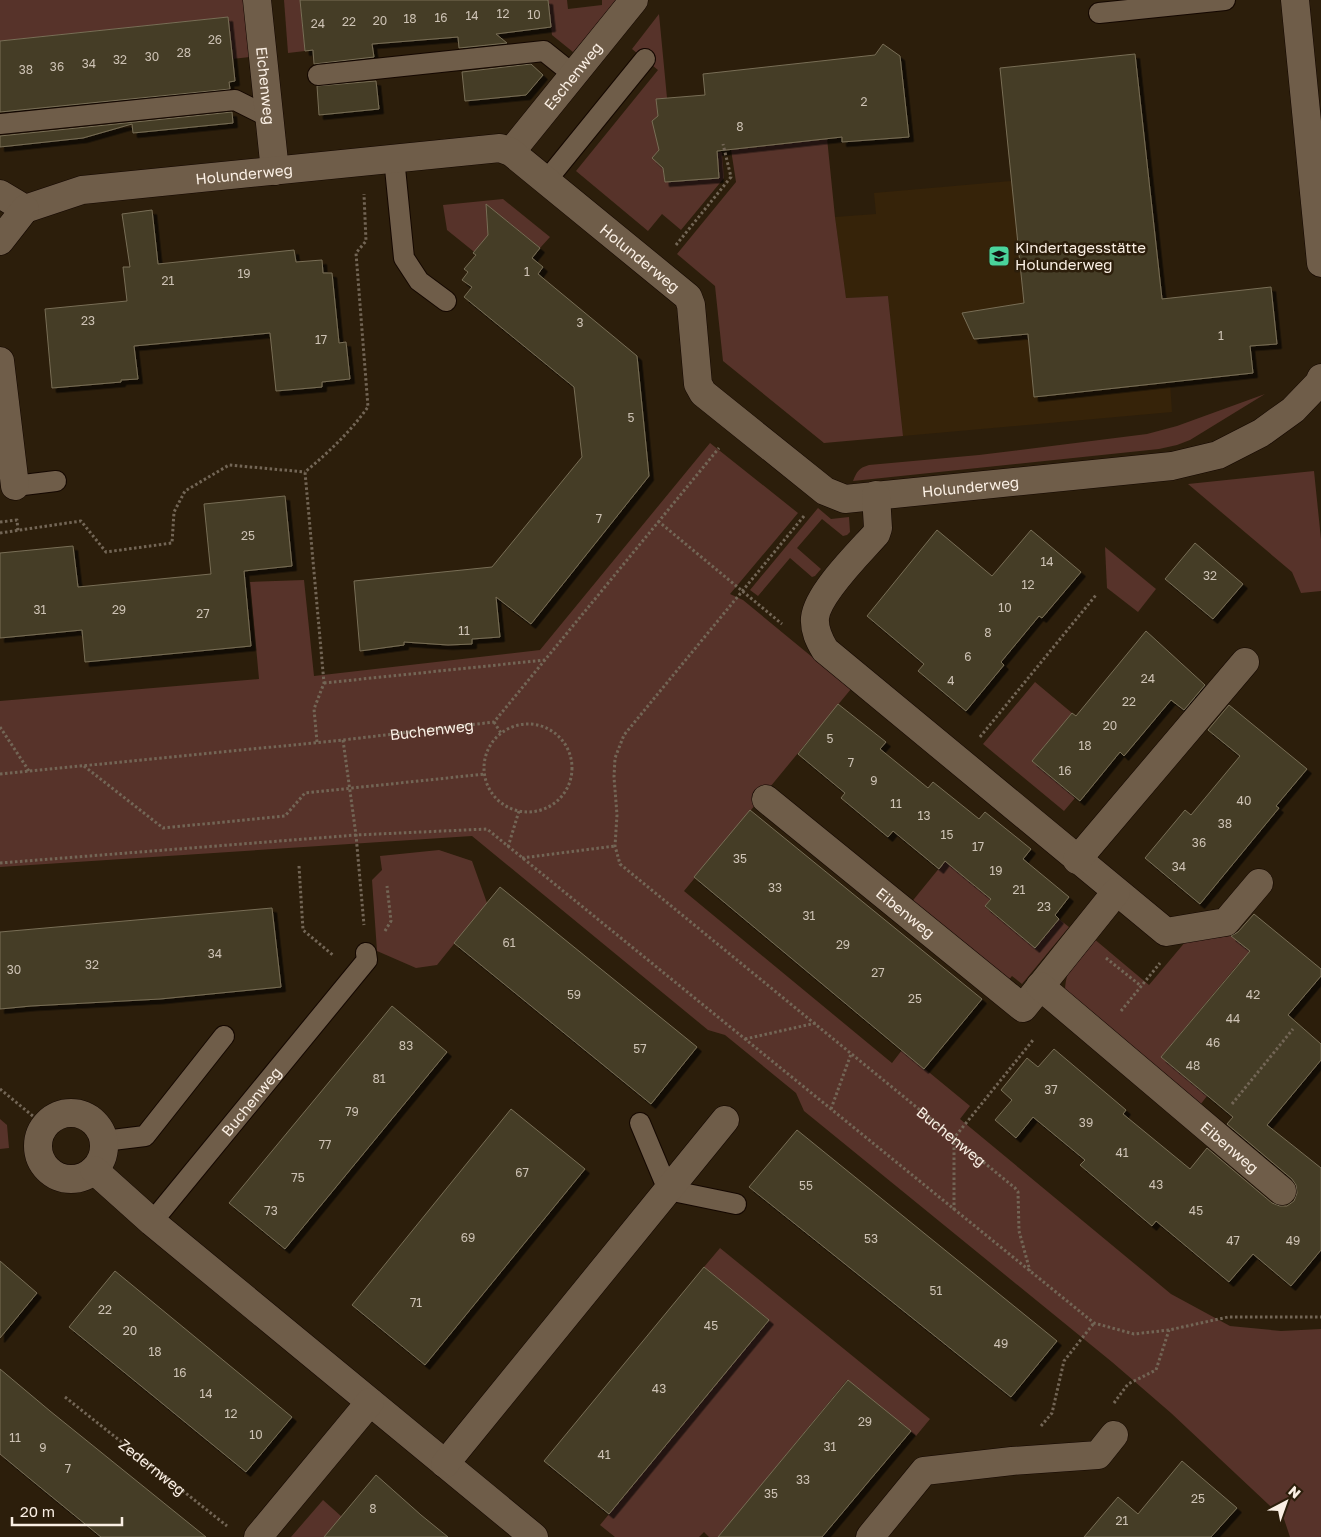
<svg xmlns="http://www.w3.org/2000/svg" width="1321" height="1537" viewBox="0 0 1321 1537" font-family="'Golos Text',sans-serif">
  <defs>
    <filter id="shadow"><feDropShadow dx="4.5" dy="4.5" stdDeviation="0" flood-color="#0009"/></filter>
  </defs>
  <rect width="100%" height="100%" fill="#2c1e0b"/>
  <polygon fill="#362309" points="1135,54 1168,353 1172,412 903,436 888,296 846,298 835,217 876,214 874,193 1011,181 1000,68"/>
  <g fill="#57332a">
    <polygon points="0,0 243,0 250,57 232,59 228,17 0,41"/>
    <polygon points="284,0 300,0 305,51 288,53"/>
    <polygon points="548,0 567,0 568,9 602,5 602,0 618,0 573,52 552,35"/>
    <polygon points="659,14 667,98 656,99 658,116 653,121 661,147 656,154 663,168 665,182 719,178 717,153 722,152 724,178 681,230 662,214 648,231 576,171 658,70 632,49"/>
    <polygon points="827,138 835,217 846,298 888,296 903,436 824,443 723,361 715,286 677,254 736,182 730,143"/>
    <polygon points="503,199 550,237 540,248 506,220 489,241 486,238 485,238 489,242 478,255 447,230 443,205"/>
    <path d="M1265 394 1190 440 1177 445 1159 449 853 481C857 471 859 468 869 465L979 455 1147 434 1177 426Z"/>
    <polygon points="710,443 798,513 730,594 743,600 851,689 684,891 892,1063 902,1050 970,1106 960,1119 1171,1294 1230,1326 1281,1331 1321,1329 1321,1537 1290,1537 1284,1519 1171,1413 1112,1362 804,1111 796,1093 725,1035 708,1030 472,836 0,867 0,701 259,679 250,582 304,580 314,676 540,650"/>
    <polygon points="1314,471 1321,539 1321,591 1301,593 1292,572 1188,484"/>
    <polygon points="818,508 831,519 849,517 850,532 847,535 843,536 822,519 797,548 821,569 815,576 812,577 790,558 758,596 750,590"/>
    <polygon points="1105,547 1156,589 1138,612 1107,588"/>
    <polygon points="1035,682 1072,713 1032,761 1075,798 1064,811 983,744"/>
    <polygon points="439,850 472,861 487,903 437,965 416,968 377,951 372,880 382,870 380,856"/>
    <polygon points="945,861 991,898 985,907 1031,944 1045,936 1059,919 1069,927 1022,984 1012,976 1006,983 910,904"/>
    <path d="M1231 936 1256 956 1285 1002 1239 963 1161 1057 1207 1096 1197 1109 1065 990C1066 966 1079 956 1093 938L1149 985 1186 941Z"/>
    <polygon points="0,1119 7,1125 9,1148 0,1149"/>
    <polygon points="720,1248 930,1419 916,1436 847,1380 719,1537 709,1537 704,1532 699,1537 615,1537 600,1525 769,1320 704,1267"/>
    <polygon points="323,1500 342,1517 347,1537 291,1537"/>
  </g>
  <g fill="#453c25" stroke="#786e56" filter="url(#shadow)">
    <polygon points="300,0 548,0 551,27 496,34 507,43 459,48 458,37 372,44 374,57 314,64 313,50 305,51"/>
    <polygon points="228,17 235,81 229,82 230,89 0,112 0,41"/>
    <polygon points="883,44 900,56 909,137 842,142 842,137 717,151 719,178 665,182 663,168 652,158 659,150 652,121 658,116 656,99 705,95 703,74 875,55"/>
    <polygon points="1135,54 1162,299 1271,287 1277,344 1250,346 1253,373 1034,397 1028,334 974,339 962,313 1024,303 1000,68"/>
    <polygon points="531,64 543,75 526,95 465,101 462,72"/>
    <polygon points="376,81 379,109 319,115 317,86"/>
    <polygon points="232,112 233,123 133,133 132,124 83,138 0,147 0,136"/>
    <polygon points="486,204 540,248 532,258 543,267 538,274 637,356 649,476 531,624 496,597 500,637 472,639 472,644 448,645 404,642 404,645 360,651 354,581 492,567 582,457 574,387 464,297 472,287 462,280 468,272 464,269 476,255 473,253 488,235"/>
    <polygon points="152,210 158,264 294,250 296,262 322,260 323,273 332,273 339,343 346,342 350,379 322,382 322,387 276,391 270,333 134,346 138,379 121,380 121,382 52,388 45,309 127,301 123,267 130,267 122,214"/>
    <polygon points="285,496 292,566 244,571 251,646 85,662 82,630 0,638 0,553 73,546 78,587 211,574 204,504"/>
    <polygon points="937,530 992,576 1031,530 1081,572 1042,618 1039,616 1001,662 1004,665 966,711 918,671 924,664 867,616"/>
    <polygon points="1195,543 1243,584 1213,619 1165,579"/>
    <polygon points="1146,631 1205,685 1184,710 1171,700 1124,756 1120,752 1080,801 1032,761 1072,713 1076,716"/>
    <polygon points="838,704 886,742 880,749 928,788 933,782 979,819 985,812 1031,849 1023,859 1069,897 1055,915 1059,919 1035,948 985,906 991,899 969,881 945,861 939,869 893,831 888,837 841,798 845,793 798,754"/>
    <polygon points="1229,705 1307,769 1276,806 1279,808 1200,904 1145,858 1185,810 1191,815 1240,756 1208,730"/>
    <polygon points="750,810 982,999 924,1069 694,877"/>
    <polygon points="500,887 697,1047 651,1104 454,943"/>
    <polygon points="272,908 281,987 160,999 31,1006 0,1009 0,932"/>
    <polygon points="1254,914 1321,969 1321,976 1288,1015 1321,1044 1321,1060 1267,1125 1321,1168 1321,1250 1291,1286 1253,1254 1229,1282 1156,1221 1152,1226 1080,1165 1085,1160 1033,1117 1016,1138 995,1120 1012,1100 1001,1090 1027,1058 1038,1067 1054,1049 1126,1110 1123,1114 1190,1169 1207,1148 1272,1203 1280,1206 1287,1206 1294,1201 1297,1193 1296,1185 1292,1179 1227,1124 1233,1117 1161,1057 1250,951 1231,936 1238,932"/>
    <polygon points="392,1006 447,1052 285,1249 229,1203"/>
    <polygon points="511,1109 585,1169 425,1365 352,1305"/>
    <polygon points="797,1130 1057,1341 1011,1397 749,1187"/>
    <polygon points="0,1261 37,1293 0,1338"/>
    <polygon points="704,1267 769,1320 609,1514 544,1461"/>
    <polygon points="115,1271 292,1417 246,1472 69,1327"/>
    <polygon points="0,1369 50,1411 206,1537 101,1537 35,1483 0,1454"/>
    <polygon points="848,1380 911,1431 822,1537 718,1537"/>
    <polygon points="1182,1461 1237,1508 1211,1537 1084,1537 1118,1497 1138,1514"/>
    <polygon points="376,1475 421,1515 448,1537 324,1537"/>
  </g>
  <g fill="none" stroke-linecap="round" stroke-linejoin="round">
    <g stroke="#140700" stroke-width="22">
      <g id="lane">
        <polyline points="1099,13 1225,0"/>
        <polyline points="318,75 544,51 574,75"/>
        <polyline points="0,124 235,100 269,117"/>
        <polyline points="394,158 404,258 419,281 446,301"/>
        <polyline points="546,181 645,59"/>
        <polyline points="15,486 56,481"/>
        <polyline points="640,1123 668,1190 736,1204"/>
        <polyline points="104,1141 145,1136 224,1036"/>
        <path id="s4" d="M152 1222 367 960 366 953"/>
      </g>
    </g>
    <g stroke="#140700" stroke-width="29">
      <g id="street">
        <path id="s5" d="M257 0 275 171"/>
        <polyline points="1295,0 1321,263"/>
        <path id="s6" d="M511 152 634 0"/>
        <path id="s7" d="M0 194 25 209 82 190 500 148 511 152 688 297 691 305 698 384 703 393 825 491 845 499 1172 466 1218 455 1261 433 1293 410 1319 383 1321 378"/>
        <polyline points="0,241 25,209"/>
        <polyline points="0,361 15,486"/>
        <path d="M876 495 878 528 876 534C860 552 817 594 815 618 814 630 819 640 825 650L1166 932 1226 922 1259 883"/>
        <path id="s8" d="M766 799 1023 1008 1116 892"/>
        <polyline points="1077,860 1245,662"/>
        <path id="s9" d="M1040 986 1282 1191"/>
        <circle cx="71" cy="1146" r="33"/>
        <polyline points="94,1170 152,1222 534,1537"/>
        <polyline points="445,1464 725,1120"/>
        <polyline points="258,1537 370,1402"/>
        <polyline points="870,1537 924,1471 1012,1461 1098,1455 1114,1435"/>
      </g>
    </g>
    <g stroke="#736656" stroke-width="3" stroke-dasharray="2.5 2.5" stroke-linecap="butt">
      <polyline points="676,245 731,177 723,144"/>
      <path id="s1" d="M804 516 624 735 615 758 614 777 617 815 615 846 620 864 1015 1188 1018 1192 1019 1231 1030 1271"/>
      <polyline points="658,521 782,624"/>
      <polyline points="0,522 17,520 18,531"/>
      <polyline points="0,533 81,521 106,552 172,543 174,512 185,491 229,465 305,472"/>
      <polyline points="324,683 545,660"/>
      <polyline points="494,722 501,733"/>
      <circle cx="528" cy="768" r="44"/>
      <polyline points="0,727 29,771"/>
      <polyline points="980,737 1096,595"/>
      <polyline points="343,740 356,835 364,925"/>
      <path d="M317 742 314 709 324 683 305 472C329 452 350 432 368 407L356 253 366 241 364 194"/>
      <polyline points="84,766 163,828 285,816 305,793 485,774"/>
      <path id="s2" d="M0 774 343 740 494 722 719 448"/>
      <polyline points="508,847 519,811"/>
      <polyline points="522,858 615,846"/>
      <polyline points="0,863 356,835 487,829 1094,1323 1134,1334 1169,1330 1228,1317 1321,1317"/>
      <polyline points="299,866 303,930 334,956"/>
      <polyline points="385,931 391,921 387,886"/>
      <polyline points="1106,958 1141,986"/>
      <polyline points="1121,1011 1160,963"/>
      <polyline points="745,1039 816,1023"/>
      <polyline points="0,1089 45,1126"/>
      <polyline points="1232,1104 1293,1029"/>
      <polyline points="831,1109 851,1054"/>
      <polyline points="954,1210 954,1138 1033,1040"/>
      <path id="s3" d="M65 1397 227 1526"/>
      <polyline points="1114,1403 1128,1384 1156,1370 1169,1330"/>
      <polyline points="1041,1426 1052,1413 1064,1361 1094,1323"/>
    </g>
    <use href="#lane" stroke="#6f5d49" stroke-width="20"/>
    <use href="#street" stroke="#6f5d49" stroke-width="28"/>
  </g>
  <defs>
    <g id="school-square" transform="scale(1.125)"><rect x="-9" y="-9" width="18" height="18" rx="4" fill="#4ad49c" stroke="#2c1e0b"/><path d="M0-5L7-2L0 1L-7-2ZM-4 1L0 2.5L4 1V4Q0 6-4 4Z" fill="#111"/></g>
  </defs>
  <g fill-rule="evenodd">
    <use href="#school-square" x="999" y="256"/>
  </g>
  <g text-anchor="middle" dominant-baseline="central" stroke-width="5" stroke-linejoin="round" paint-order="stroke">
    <g font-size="12" fill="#cdc2b4">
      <text x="503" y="13">12</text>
      <text x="534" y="14">10</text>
      <text x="472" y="15">14</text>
      <text x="441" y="17">16</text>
      <text x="410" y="18">18</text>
      <text x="380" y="20">20</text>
      <text x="349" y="21">22</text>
      <text x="318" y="23">24</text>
      <text x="215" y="39">26</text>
      <text x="184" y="52">28</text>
      <text x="152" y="56">30</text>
      <text x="120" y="59">32</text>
      <text x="89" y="63">34</text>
      <text x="57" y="66">36</text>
      <text x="26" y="69">38</text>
      <text x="864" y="101">2</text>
      <text x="740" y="126">8</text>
      <text x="527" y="271">1</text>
      <text x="244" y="273">19</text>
      <text x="168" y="280">21</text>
      <text x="88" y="320">23</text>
      <text x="580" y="322">3</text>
      <text x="1221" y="335">1</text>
      <text x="321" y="339">17</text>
      <text x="631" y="417">5</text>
      <text x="599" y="518">7</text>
      <text x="248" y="535">25</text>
      <text x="1047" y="561">14</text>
      <text x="1210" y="575">32</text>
      <text x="1028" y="584">12</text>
      <text x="1005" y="607">10</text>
      <text x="40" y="609">31</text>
      <text x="119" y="609">29</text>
      <text x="203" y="613">27</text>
      <text x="464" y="630">11</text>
      <text x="988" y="632">8</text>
      <text x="968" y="656">6</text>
      <text x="1148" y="678">24</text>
      <text x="951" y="680">4</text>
      <text x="1129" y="701">22</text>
      <text x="1110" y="725">20</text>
      <text x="830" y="738">5</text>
      <text x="1085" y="745">18</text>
      <text x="851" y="762">7</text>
      <text x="1065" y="770">16</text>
      <text x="874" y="780">9</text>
      <text x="1244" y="800">40</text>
      <text x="896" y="803">11</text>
      <text x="924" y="815">13</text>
      <text x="1225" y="823">38</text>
      <text x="947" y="834">15</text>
      <text x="1199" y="842">36</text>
      <text x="978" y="846">17</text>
      <text x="740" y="858">35</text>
      <text x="1179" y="866">34</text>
      <text x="996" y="870">19</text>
      <text x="775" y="887">33</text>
      <text x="1019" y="889">21</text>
      <text x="1044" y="906">23</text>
      <text x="809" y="915">31</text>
      <text x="509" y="942">61</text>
      <text x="843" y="944">29</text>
      <text x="215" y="953">34</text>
      <text x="92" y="964">32</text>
      <text x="14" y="969">30</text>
      <text x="878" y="972">27</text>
      <text x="574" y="994">59</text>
      <text x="1253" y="994">42</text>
      <text x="915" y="998">25</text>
      <text x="1233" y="1018">44</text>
      <text x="1213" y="1042">46</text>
      <text x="406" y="1045">83</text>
      <text x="640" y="1048">57</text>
      <text x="1193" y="1065">48</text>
      <text x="379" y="1078">81</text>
      <text x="1051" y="1089">37</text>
      <text x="352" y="1111">79</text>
      <text x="1086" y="1122">39</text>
      <text x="325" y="1144">77</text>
      <text x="1122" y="1152">41</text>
      <text x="522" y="1172">67</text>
      <text x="298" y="1177">75</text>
      <text x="1156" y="1184">43</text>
      <text x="806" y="1185">55</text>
      <text x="271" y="1210">73</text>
      <text x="1196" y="1210">45</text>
      <text x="468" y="1237">69</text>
      <text x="871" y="1238">53</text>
      <text x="1233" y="1240">47</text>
      <text x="1293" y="1240">49</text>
      <text x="936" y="1290">51</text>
      <text x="416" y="1302">71</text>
      <text x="105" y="1309">22</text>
      <text x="711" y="1325">45</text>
      <text x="130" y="1330">20</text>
      <text x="1001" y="1343">49</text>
      <text x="155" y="1351">18</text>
      <text x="180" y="1372">16</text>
      <text x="659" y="1388">43</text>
      <text x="206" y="1393">14</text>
      <text x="231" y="1413">12</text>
      <text x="865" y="1421">29</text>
      <text x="256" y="1434">10</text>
      <text x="15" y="1437">11</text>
      <text x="830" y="1446">31</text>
      <text x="43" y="1447">9</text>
      <text x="604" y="1454">41</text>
      <text x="68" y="1468">7</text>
      <text x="803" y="1479">33</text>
      <text x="771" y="1493">35</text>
      <text x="1198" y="1498">25</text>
      <text x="373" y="1508">8</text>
      <text x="1122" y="1520">21</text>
    </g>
    <g font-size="15" fill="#faefe4" stroke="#2c1e0b">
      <text stroke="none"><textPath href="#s6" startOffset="98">Eschenweg</textPath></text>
      <text stroke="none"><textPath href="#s5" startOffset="86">Eichenweg</textPath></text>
      <text stroke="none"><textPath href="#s7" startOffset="252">Holunderweg</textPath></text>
      <text stroke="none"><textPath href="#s7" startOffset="688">Holunderweg</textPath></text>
      <text stroke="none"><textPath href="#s7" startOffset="1152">Holunderweg</textPath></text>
      <text stroke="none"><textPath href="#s2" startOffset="434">Buchenweg</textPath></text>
      <text stroke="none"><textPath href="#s8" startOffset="180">Eibenweg</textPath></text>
      <text stroke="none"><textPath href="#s4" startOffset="156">Buchenweg</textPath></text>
      <text stroke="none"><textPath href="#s1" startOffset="844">Buchenweg</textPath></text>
      <text stroke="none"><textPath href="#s9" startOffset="249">Eibenweg</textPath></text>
      <text stroke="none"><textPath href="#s3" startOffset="112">Zedernweg</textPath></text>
    </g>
    <g font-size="15" fill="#faefe4" stroke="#2c1e0b" text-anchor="start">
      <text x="1015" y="247">Kindertagesstätte<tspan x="1015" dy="17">Holunderweg</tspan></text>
    </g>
  </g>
  <g transform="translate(1286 1502) rotate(41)" stroke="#2c1e0b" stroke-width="4" paint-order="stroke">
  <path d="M0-4L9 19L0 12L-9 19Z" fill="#faefe4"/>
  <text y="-8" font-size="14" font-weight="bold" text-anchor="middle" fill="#faefe4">N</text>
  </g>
  <path d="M12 1517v8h110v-8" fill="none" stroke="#faefe4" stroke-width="2.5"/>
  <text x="20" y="1517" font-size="15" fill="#faefe4" stroke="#2c1e0b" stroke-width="4" paint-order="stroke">20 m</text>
</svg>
